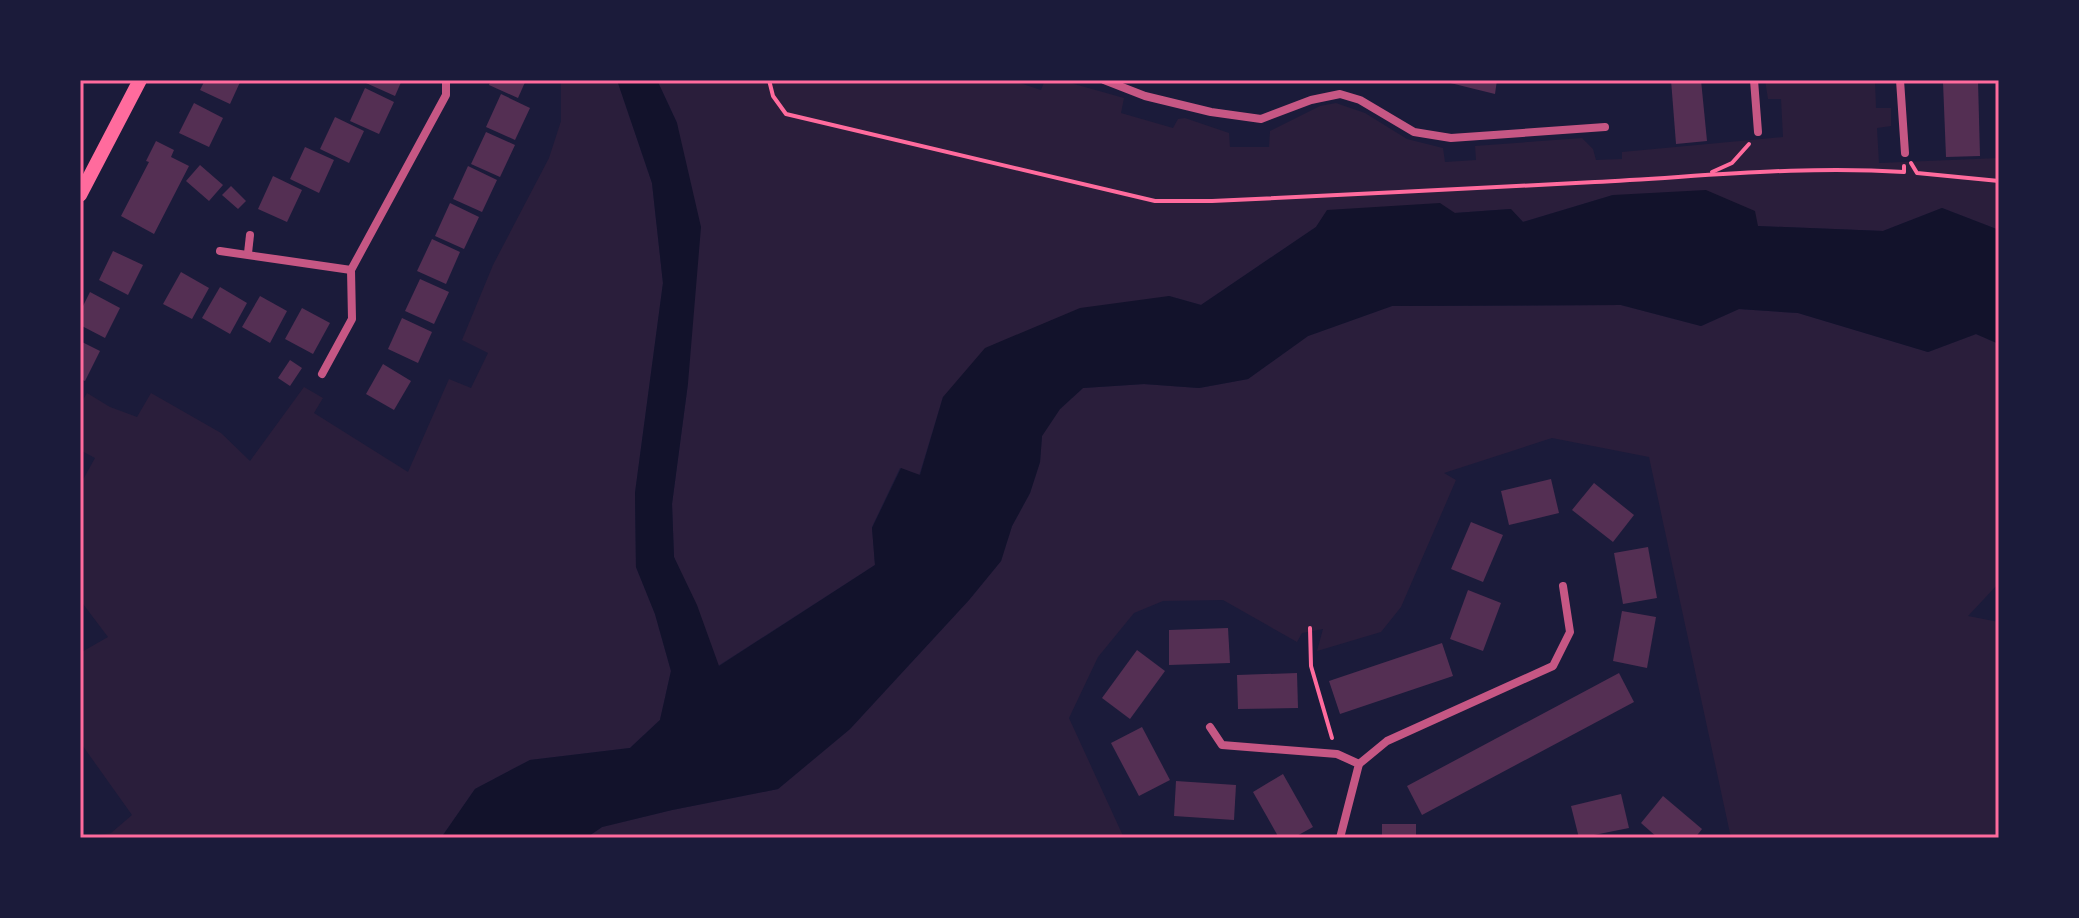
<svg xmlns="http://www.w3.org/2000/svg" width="2079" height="918" viewBox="0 0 2079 918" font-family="Quicksand,sans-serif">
  <rect width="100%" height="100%" fill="#1b1b3a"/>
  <g fill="#2a1e3b">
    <polygon points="561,80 617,80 652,183 663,283 635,493 636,567 655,614 671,671 660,720 630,748 530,760 475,789 441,838 80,838 111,833 132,815 80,742 80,653 108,637 80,600 80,485 95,458 80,450 80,405 87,393 110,407 137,417 151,393 221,433 250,461 304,387 323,398 314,413 408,472 449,379 471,388 488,353 462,340 493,265 549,158 561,121"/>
    <polygon points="657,80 1011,80 1041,90 1045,80 1060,80 1124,98 1121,113 1173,128 1178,119 1185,118 1229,133 1230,147 1269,147 1270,131 1320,106 1336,103 1365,113 1407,139 1443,148 1445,162 1476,160 1475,146 1582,138 1593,149 1596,160 1622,159 1622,152 1783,137 1781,99 1768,99 1765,80 1875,80 1876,108 1891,108 1891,126 1877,128 1879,163 1999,158 1999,230 1942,208 1883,231 1757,226 1613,195 1523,222 1510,209 1455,213 1328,210 1316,227 1201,305 1169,296 943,397 919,476 900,468 872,527 875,565 718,666 674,557 672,504 688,383 677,123"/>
    <polygon points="1621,305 1701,326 1739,309 1798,313 1928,352 1976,334 1999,344 1999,583 1968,616 1999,622 1999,838 1731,838 1649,457 1552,438 1444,473 1456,480 1401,607 1381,632 1317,651 1323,629 1302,633 1297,642 1223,600 1163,601 1134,613 1098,657 1069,718 1124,838 586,838 602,827 672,810 778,789 850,729 969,600 1001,561 1012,526 1030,493 1040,462 1042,436 1060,409 1083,388 1144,384 1199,388 1248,379 1308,336 1392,306"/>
  </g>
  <polygon fill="#12122b" points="617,80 657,80 677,123 701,227 688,383 672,504 674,557 697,605 719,666 875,565 872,528 901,468 920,475 943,397 985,348 1080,308 1169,296 1201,305 1316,227 1327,210 1440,203 1455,213 1511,209 1523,222 1613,195 1706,190 1755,211 1758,226 1883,231 1942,208 1999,230 1999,344 1976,334 1928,352 1798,313 1739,309 1701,326 1621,305 1392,306 1308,336 1248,379 1199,388 1144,384 1083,388 1060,409 1042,436 1040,462 1030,493 1012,526 1001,561 969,600 850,729 778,789 672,810 602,827 586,838 441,838 475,789 530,760 630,748 660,720 671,671 655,614 636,567 635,493 663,283 652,183"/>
  <g fill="#542f53">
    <polygon points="205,80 241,80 230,104 200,90"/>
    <polygon points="367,80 402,80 395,96 366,83"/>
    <polygon points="491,80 526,80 518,98 489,85"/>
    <polygon points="1438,80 1497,80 1495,94"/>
    <polygon points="1671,80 1701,80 1707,141 1676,144"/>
    <polygon points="1978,81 1980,156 1946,157 1943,82"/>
    <polygon points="365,88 394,102 379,134 350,121"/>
    <polygon points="501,94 530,108 515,140 486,127"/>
    <polygon points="194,103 223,118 209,147 179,133"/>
    <polygon points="335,117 364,131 349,163 320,149"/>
    <polygon points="486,132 515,145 500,177 471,164"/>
    <polygon points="156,141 174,150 171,157 189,166 154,234 121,216 149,162 146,161"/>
    <polygon points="305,147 334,160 319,193 290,179"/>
    <polygon points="200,165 223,185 209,201 186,181"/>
    <polygon points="468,166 497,180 482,212 453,199"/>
    <polygon points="273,176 302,190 287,222 258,209"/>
    <polygon points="231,186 246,201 238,209 222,195"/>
    <polygon points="450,203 479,217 464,249 435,236"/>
    <polygon points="432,239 460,252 446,284 417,271"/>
    <polygon points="113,251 143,265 128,295 99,280"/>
    <polygon points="181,272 209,288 192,319 163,304"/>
    <polygon points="420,279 449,292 434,324 405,311"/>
    <polygon points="220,287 247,303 230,334 202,318"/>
    <polygon points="90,292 120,308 105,338 80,325 80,312"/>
    <polygon points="260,296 287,311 270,343 242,327"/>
    <polygon points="302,308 330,323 313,354 285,339"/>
    <polygon points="402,318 432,332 418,363 388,349"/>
    <polygon points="80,341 100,351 85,381 80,379"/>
    <polygon points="290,360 302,368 290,386 278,378"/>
    <polygon points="383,364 411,381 394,410 366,394"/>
    <polygon points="1551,479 1559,513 1509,525 1501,491"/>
    <polygon points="1594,483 1634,515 1613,542 1572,510"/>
    <polygon points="1471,522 1503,535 1483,582 1451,569"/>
    <polygon points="1648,547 1657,598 1623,604 1614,553"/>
    <polygon points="1468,590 1501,603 1483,651 1450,639"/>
    <polygon points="1622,611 1656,617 1647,668 1613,661"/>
    <polygon points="1228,628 1230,663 1169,665 1169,630"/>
    <polygon points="1442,643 1453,676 1340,714 1329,681"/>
    <polygon points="1137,650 1165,671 1130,719 1102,698"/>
    <polygon points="1297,673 1298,708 1238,709 1237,675"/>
    <polygon points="1619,673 1634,702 1422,815 1407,786"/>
    <polygon points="1142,727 1170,780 1139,796 1111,743"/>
    <polygon points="1283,774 1313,827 1293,838 1279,838 1253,792"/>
    <polygon points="1176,781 1236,785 1234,820 1174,816"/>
    <polygon points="1621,794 1629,828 1579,838 1571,806"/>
    <polygon points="1663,796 1702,829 1695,838 1658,838 1641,823"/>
    <rect x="1382" y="824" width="34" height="14"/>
  </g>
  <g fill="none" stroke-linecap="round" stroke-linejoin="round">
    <g stroke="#ff6b9d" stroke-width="4">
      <path d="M769 80 773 96 786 114 1155 201H1212C1340 195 1467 189 1595 182 1698 177 1800 165 1904 172V166"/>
      <polyline points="1911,163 1917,173 1999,181"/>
      <polyline points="1712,172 1732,163 1749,144"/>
      <polyline points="1310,628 1311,666 1332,738"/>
    </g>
    <g stroke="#c65784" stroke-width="8">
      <polyline points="1104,80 1145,96 1211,112 1261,119 1311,100 1340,94 1360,100 1414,132 1451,138 1605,127"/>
      <polyline points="1754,80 1758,132"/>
      <polyline points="1900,80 1905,153"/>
      <polyline points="220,251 351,270"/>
      <polyline points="248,253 250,235"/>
      <polyline points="322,374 352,319 351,270 446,95 446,80"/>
      <polyline points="1210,727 1222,745 1337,754 1359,764 1340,838"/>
      <polyline points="1359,764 1387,741 1553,666 1570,632 1563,586"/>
    </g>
    <polyline stroke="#ff6b9d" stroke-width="14" points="80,195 140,80"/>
  </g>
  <rect width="2079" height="918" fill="none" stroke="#1b1b3a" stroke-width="164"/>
  <rect x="82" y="82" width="1915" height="754" fill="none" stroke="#ff6b9d" stroke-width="3"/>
</svg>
